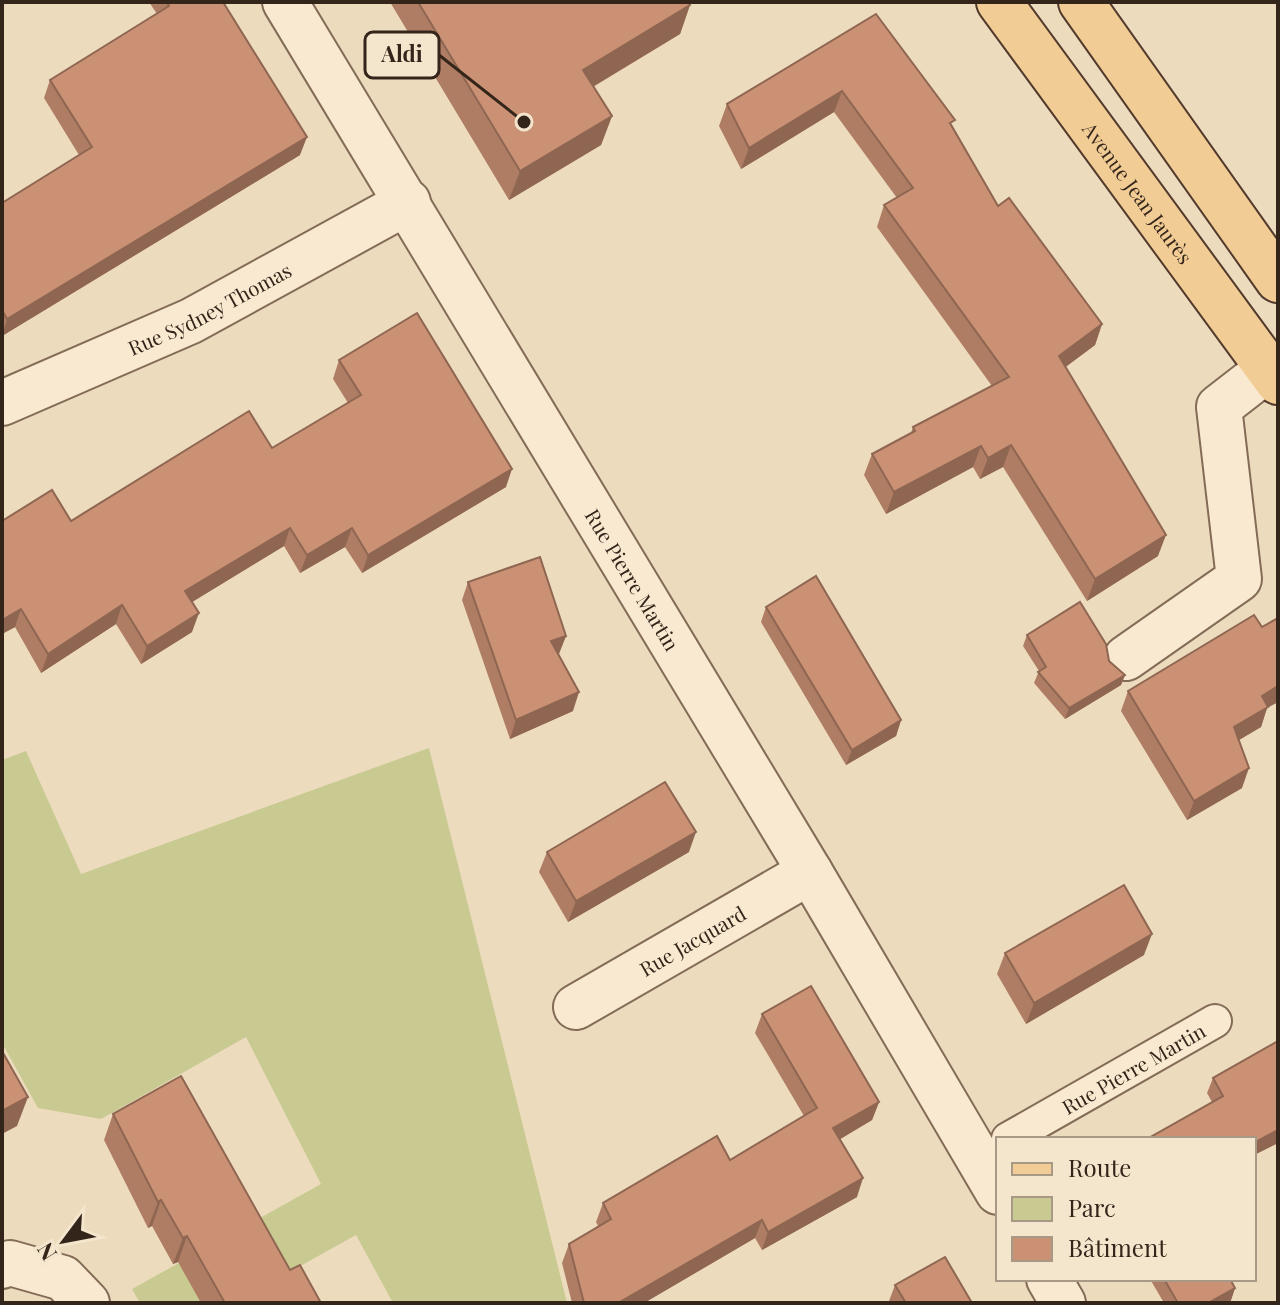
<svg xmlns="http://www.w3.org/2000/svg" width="1280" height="1305" viewBox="0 0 1280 1305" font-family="'Playfair Display',serif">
  <rect width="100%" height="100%" fill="#eddbbe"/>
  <polygon fill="#c8ca92" points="429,748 567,1303 393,1303 356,1235 234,1303 140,1303 132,1289 321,1184 246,1037 101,1119 38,1108 2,1043 2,760 26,751 81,874"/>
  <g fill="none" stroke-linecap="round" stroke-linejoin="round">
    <g stroke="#846b57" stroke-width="36">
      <g id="service">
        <path id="s1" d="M1008 1139 1215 1021"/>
      </g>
    </g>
    <g stroke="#846b57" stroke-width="48">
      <g id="minor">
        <path id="s2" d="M285 2 810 872 998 1192"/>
        <path id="s3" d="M2 403 191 321 408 202"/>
        <polyline points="1126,658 1239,579 1219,407 1268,369"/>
        <path id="s4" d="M576 1007 810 872"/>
        <polyline points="2,1266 10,1263 63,1278 87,1303"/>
        <polyline points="1049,1279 1063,1303"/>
      </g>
    </g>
    <g stroke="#523a2c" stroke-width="48">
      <g id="primary">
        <path id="s5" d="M999 2 1278 382"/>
        <polyline points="1081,2 1278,280"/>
      </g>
    </g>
    <use href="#service" stroke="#f8e9d0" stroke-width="32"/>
    <use href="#minor" stroke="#f8e9d0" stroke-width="44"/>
    <use href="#primary" stroke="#f1cc94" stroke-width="44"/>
  </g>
  <g fill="#af7d64">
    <polygon points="149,2 223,2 300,155 2,336 2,203 79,155 44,98 50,80 157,14"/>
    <polygon points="390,2 688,2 690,5 680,34 593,87 612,116 601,145 509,200"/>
    <polygon points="876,14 952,126 998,206 1102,324 1095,345 1065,367 1158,556 1087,601 1003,467 980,479 973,467 886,514 864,475 872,454 911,433 913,427 992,386 877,227 884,205 897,198 834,112 741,169 719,126 727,104"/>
    <polygon points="339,360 506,487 362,573 345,547 300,573 284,546 192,602 192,632 141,664 116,624 41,673 15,627 2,634 71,521 272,448 348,403 333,379"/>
    <polygon points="468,582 566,636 558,654 573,711 510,739 462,600"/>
    <polygon points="766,607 901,720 896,736 846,765 761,622"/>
    <polygon points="1278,618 1278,702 1267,708 1261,727 1239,740 1242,788 1187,820 1121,711 1128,691 1262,627"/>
    <polygon points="1027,635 1109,661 1125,675 1121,685 1065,719 1034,683 1039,671 1023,646"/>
    <polygon points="547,852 689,852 568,922 539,872"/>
    <polygon points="1005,953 1144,955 1026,1024 997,974"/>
    <polygon points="762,1014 879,1102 872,1120 840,1139 857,1197 762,1250 755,1238 644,1303 572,1303 562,1263 569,1244 598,1226 596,1222 603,1203 730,1160 804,1116 755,1033"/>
    <polygon points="1278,1041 1278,1143 1254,1155 1254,1139 1212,1102 1207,1093 1213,1078"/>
    <polygon points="113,1114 290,1270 321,1303 201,1303 178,1262 173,1264 152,1226 148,1228 104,1140"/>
    <polygon points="1150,1279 1230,1279 1235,1288 1230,1303 1164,1303"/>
    <polygon points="895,1285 972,1303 890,1303 889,1301"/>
  </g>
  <g fill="#8e6651">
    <polygon points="690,5 680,34 572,99 583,70"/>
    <polygon points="842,91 834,112 741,169 749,148"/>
    <polygon points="612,116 601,145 509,200 520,171"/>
    <polygon points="307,137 300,155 2,336 7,319"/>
    <polygon points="1102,324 1095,345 1051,378 1059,356"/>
    <polygon points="1011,445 1003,467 980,479 988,458"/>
    <polygon points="981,446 973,467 886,514 894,492"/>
    <polygon points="512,469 506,487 362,573 368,555"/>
    <polygon points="290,528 284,546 179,610 185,591"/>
    <polygon points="352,528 345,547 300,573 307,555"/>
    <polygon points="1166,535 1158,556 1087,601 1095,579"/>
    <polygon points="122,605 116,624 41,673 48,654"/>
    <polygon points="21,609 15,627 2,634 2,620"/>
    <polygon points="199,613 192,632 141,664 147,646"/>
    <polygon points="566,636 559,654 544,659 551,641"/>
    <polygon points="1125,675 1121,685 1065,719 1069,708"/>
    <polygon points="1278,686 1278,702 1267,708 1261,727 1227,747 1234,727 1262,696"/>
    <polygon points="579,692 573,711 510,739 516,720"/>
    <polygon points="901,720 896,736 846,765 852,750"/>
    <polygon points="1249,768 1242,788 1187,820 1194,801"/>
    <polygon points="696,832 689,852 568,922 576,901"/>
    <polygon points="1152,934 1144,955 1026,1024 1034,1003"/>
    <polygon points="28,1097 17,1126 2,1134 2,1111"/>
    <polygon points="879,1102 872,1120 827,1147 833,1128"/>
    <polygon points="1278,1130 1278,1143 1254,1155 1254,1143"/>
    <polygon points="863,1178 857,1197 762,1250 768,1232"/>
    <polygon points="161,1200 152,1226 148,1228 158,1202"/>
    <polygon points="762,1220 755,1238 644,1303 618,1303"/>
    <polygon points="187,1236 178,1262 173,1264 183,1238"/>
    <polygon points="1235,1288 1230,1303 1208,1303"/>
  </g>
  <g fill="#cb9174" stroke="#8e6651" stroke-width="2">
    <polygon points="167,2 223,2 307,137 7,319 2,310 2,203 92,147 50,80 169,6"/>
    <polygon points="418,2 688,2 690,5 583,70 612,116 520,171"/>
    <polygon points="876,14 955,120 950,123 998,206 1009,198 1102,324 1059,356 1166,535 1095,579 1011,445 988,458 981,446 894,492 872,454 915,431 913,427 1009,377 884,205 913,188 842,91 749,148 727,104"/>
    <polygon points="417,313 512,469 368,555 352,528 307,555 290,528 185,591 199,613 147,646 122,605 48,654 21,609 2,620 2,521 52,490 71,521 249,411 272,448 361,395 339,360"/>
    <polygon points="540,557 566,636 551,641 579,692 516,720 468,582"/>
    <polygon points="816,576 901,720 852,750 766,607"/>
    <polygon points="1080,602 1106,644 1109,661 1125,675 1069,708 1038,672 1046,667 1027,635"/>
    <polygon points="1254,615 1262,627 1278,618 1278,686 1262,696 1268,707 1234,727 1249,768 1194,801 1128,691"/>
    <polygon points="665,782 696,832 576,901 547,852"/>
    <polygon points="1124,885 1152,934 1034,1003 1005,953"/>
    <polygon points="811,986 879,1102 833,1128 863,1178 768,1232 762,1220 618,1303 584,1303 569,1244 611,1219 603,1203 717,1136 730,1160 817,1108 762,1014"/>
    <polygon points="1278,1041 1278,1130 1254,1143 1254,1139 1147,1139 1223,1096 1213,1078"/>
    <polygon points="2,1051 28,1097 2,1111"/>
    <polygon points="181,1076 290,1270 300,1265 321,1303 225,1303 187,1236 183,1238 161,1200 158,1202 113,1114"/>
    <polygon points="945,1257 972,1303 906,1303 895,1285"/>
    <polygon points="1164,1279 1230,1279 1235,1288 1208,1303 1178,1303"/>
  </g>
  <g text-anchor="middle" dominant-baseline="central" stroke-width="6" stroke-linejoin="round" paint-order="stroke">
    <g font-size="20" fill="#34251b" stroke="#f4e6cd">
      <text stroke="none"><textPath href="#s5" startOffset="236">Avenue Jean Jaurès</textPath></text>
      <text stroke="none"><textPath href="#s3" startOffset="228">Rue Sydney Thomas</textPath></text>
      <text stroke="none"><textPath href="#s2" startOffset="674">Rue Pierre Martin</textPath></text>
      <text stroke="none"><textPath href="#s4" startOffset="134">Rue Jacquard</textPath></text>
      <text stroke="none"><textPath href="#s1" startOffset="144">Rue Pierre Martin</textPath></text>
    </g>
  </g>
  <path fill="none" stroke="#34251b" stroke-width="3" d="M524 122L439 55"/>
  <circle fill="#34251b" stroke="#f4e6cd" stroke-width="3" cx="524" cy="122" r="8"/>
  <rect fill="#f4e6cd" stroke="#34251b" stroke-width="3" x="365" y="32" width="74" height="46" rx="8"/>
  <g font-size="22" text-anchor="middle" font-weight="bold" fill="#34251b">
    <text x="402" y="62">Aldi</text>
  </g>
  <rect width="1280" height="1305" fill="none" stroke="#34251b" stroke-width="8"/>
  <rect x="996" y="1137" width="260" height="144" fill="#f4e6cd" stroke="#a79986" stroke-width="2"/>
  <rect x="1012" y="1163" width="40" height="12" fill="#f1cc94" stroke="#a79986" stroke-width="2"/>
  <text x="1068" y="1177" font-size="24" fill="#34251b">Route</text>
  <rect x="1012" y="1197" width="40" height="24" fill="#c8ca92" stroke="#a79986" stroke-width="2"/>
  <text x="1068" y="1217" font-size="24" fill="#34251b">Parc</text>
  <rect x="1012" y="1237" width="40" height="24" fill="#cb9174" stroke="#a79986" stroke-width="2"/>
  <text x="1068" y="1257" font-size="24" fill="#34251b">Bâtiment</text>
  <g transform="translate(64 1241) rotate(238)" stroke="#f4e6cd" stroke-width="6" paint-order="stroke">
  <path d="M0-6L14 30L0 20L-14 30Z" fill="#34251b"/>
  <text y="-12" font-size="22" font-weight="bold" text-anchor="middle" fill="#34251b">N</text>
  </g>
</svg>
